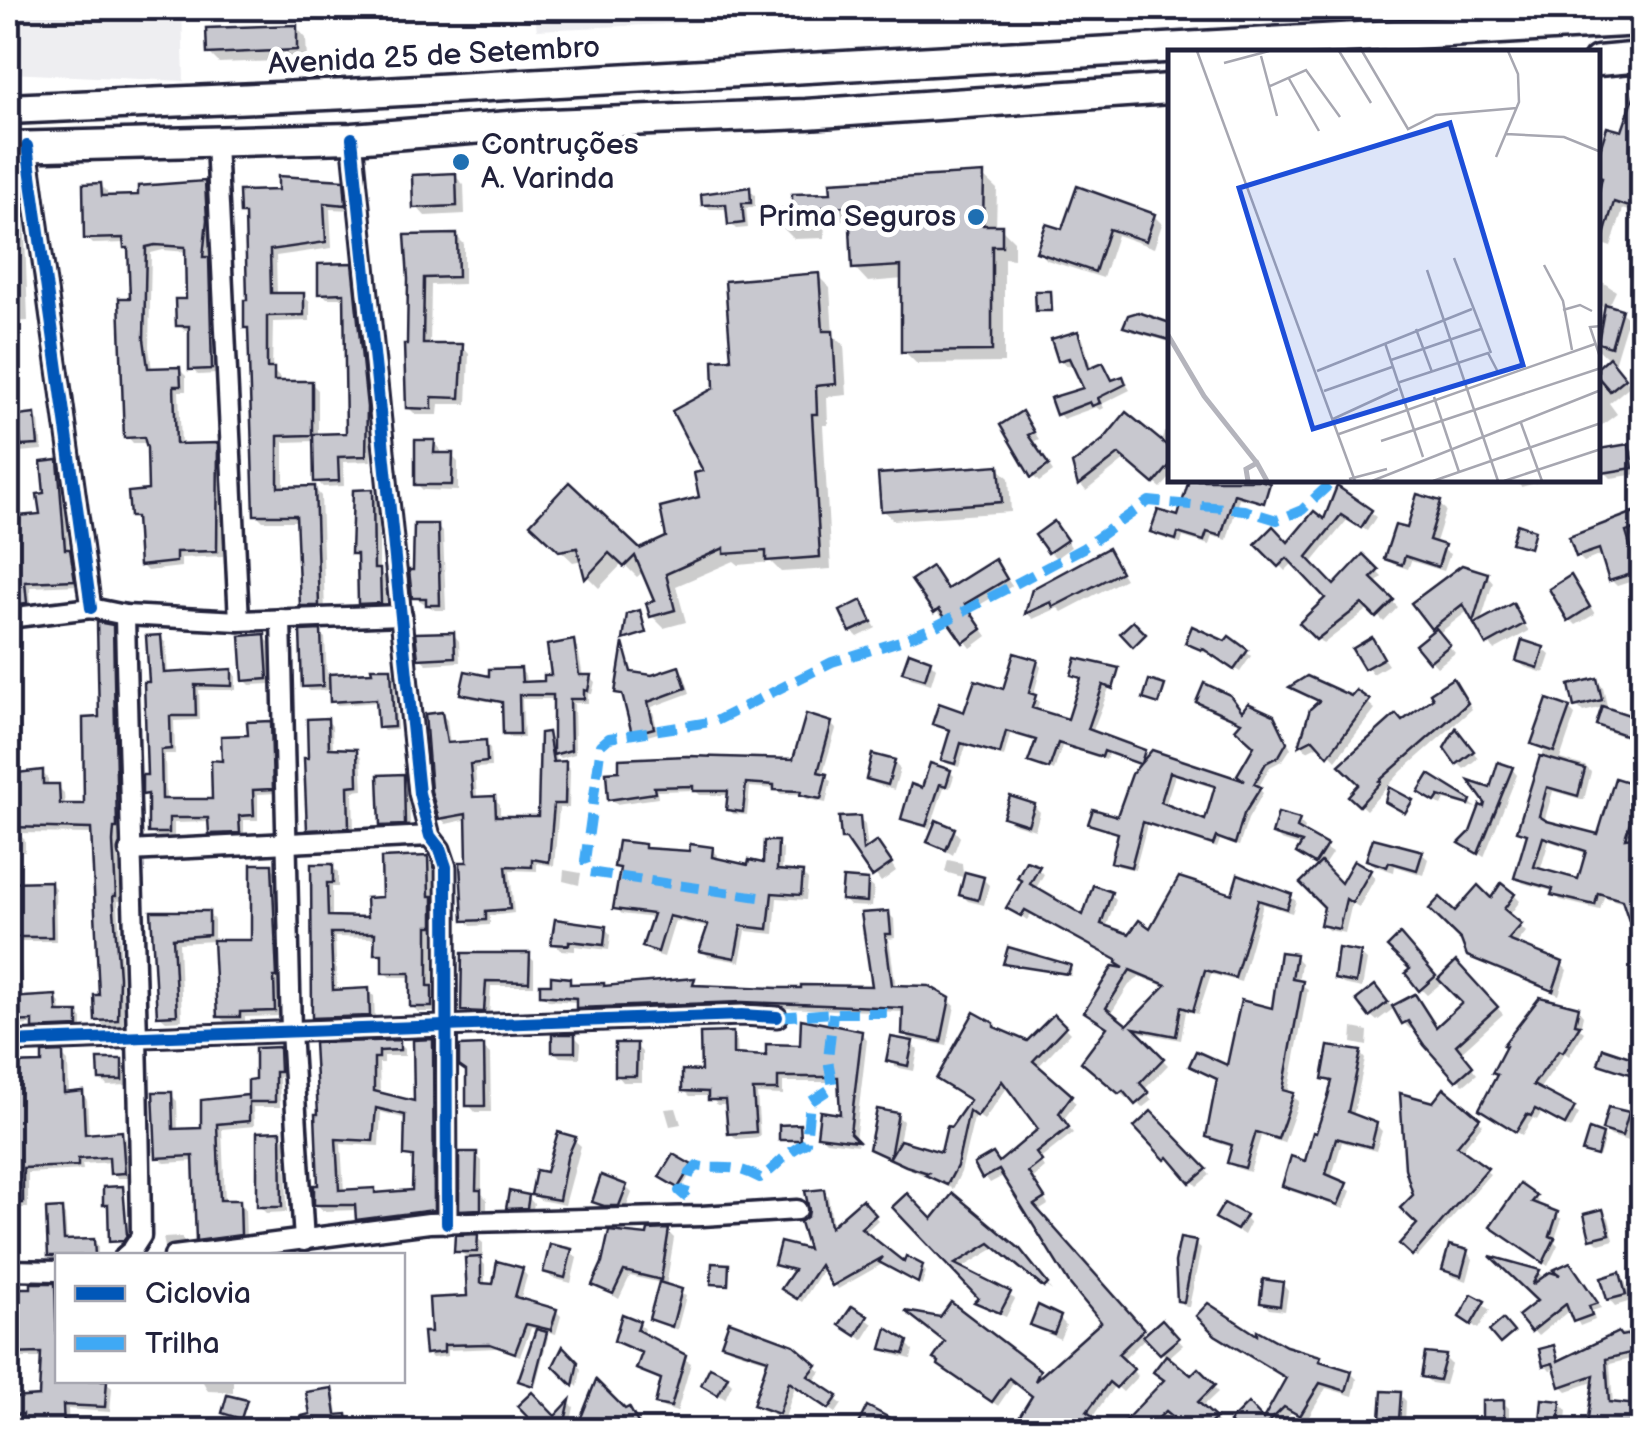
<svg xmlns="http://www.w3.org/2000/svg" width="1650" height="1438" viewBox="0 0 1650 1438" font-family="'Balsamiq Sans',sans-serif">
  <rect width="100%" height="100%" fill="#fff"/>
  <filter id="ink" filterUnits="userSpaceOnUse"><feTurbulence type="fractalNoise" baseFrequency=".01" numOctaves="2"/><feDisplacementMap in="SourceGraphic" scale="20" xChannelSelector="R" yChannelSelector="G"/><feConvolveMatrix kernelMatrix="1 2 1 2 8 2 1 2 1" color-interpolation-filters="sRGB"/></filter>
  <g filter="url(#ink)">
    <g fill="#eeeef1">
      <polygon points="8,8 182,8 184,81 8,73"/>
      <polygon points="534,8 1009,8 537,30"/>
    </g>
    <g fill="#0003" fill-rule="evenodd">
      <polygon points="296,27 306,38 307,60 219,63 209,53"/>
      <polygon points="1635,102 1642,105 1642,215 1623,209 1611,247 1605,245 1599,261 1598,205 1604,183 1598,181 1598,157 1624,135"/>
      <polygon points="455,176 464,185 465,214 425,216 416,206"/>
      <polygon points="983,176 997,189 996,228 1001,228 1014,241 1014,259 1004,258 1004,363 917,364 904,351 904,279 868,282 855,268 852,219 824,221 825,238 794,239 780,225 795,210 834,195"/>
      <polygon points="343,182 350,190 352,210 330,209 332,248 276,256 277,296 303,295 310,302 310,321 273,322 272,370 280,378 280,383 311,383 318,390 318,436 349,435 347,298 327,298 321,292 351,265 357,272 372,415 371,461 343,462 344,486 323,487 317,481 315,441 284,442 284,489 314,488 321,496 325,612 309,612 302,605 298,521 263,521 256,514 251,331 247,327 250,302 247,218 242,213 281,192"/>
      <polygon points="204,184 210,190 212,227 208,260 214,266 217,374 198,375 192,369 191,331 185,331 178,325 189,301 188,252 163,250 151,253 149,347 152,370 179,369 186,376 186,391 179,391 181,446 217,445 223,451 223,556 181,558 181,567 147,571 141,565 138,522 133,516 151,492 147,443 133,443 127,436 132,301 131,252 126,243 93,244 87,238 100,185 107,192 107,198 141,198"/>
      <polygon points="749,190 755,195 755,207 746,208 748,228 736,229 731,224 729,209 710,209 705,204"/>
      <polygon points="8,199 16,199 24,207 28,321 13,322 14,348 8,348"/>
      <polygon points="1154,216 1162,224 1154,248 1117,235 1103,278 1047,260 1039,251 1064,232"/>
      <polygon points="456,236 464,244 464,284 431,285 430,346 462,346 469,354 467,404 439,404 438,415 416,415 408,407 411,279"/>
      <polygon points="818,276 830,288 833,335 844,345 847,395 827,397 828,425 823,425 831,569 781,572 771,562 739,565 734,561 676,586 686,622 664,628 652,616 657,603 644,571 637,577 623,563 599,588 588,577 583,560 573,562 533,524 639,552 669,539 702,499 717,390 734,361"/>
      <polygon points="1598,279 1616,291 1608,308 1621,312 1628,318 1614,364 1598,349 1606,308 1598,304"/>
      <polygon points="1170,322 1170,342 1131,331 1126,326 1169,325"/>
      <polygon points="1077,333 1083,339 1092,370 1102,365 1113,382 1123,379 1130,390 1102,404 1104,408 1100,410 1096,407 1063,419 1058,413 1087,390 1074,364 1066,366 1061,360"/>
      <polygon points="1598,364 1618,371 1631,385 1609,403 1617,414 1598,428"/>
      <polygon points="1021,414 1039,439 1033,442 1053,472 1039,482 1033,476"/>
      <polygon points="34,417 39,422 42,450 8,453 8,420"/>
      <polygon points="1164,432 1170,434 1170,478 1161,488 1126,459 1086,491 1081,485 1074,465 1105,441 1161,443"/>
      <polygon points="434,443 440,449 440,456 452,456 458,462 458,491 423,490 417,484"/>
      <polygon points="1628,447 1635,453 1638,474 1611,478 1605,472"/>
      <polygon points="57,463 63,468 69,551 75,557 79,585 30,587 31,608 8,614 8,520 42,516"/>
      <polygon points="998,468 1009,478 1011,512 893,520 883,510"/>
      <polygon points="1192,480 1258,480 1251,501 1239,498 1227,540 1212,536 1209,545 1183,537 1181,544 1158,536 1153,531 1180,520"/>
      <polygon points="1515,480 1547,480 1521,487"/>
      <polygon points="1338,490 1376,517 1367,531 1348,519 1311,564 1334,588 1363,558 1382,577 1374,585 1398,607 1384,622 1370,608 1323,644 1303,623 1329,598 1294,562 1285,571 1259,544 1289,546 1326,523"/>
      <polygon points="372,492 379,498 379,572 386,578 386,609 367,609 361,603 360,560 353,553"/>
      <polygon points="1439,504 1446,510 1435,545 1450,554 1444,571 1411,561 1408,569 1393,564 1387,558 1408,531"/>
      <polygon points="1636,514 1642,520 1642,534 1630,538 1642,579 1642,590 1639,579 1617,586 1611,580 1603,554 1584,562 1578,556"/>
      <polygon points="437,527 443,533 446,610 435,610 414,597 416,572"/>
      <polygon points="1060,530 1071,547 1056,558 1050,552"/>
      <polygon points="1108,552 1125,579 1062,612 1058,608 1033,619 1028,614 1035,591"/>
      <polygon points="995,562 1012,586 969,611 987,636 971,648 946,615 942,617 936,611 948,591"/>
      <polygon points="1487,575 1493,582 1480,624 1512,606 1529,631 1494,650 1469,610 1438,634 1455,653 1437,667 1418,646 1436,631 1433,627"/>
      <polygon points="1571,578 1595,614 1576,625 1570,619"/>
      <polygon points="861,603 876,628 858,637 852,631"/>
      <polygon points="111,628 118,634 123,834 120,834 118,850 121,901 118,901 124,1026 104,1026 98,1020 102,998 94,834 18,833 12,826 8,777 42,772 48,779 48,787 58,787 64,793 65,807 87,806 102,720"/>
      <polygon points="320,633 325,638 327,677 374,675 390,670 395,674 397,730 384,731 380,727 379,702 337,705 333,701 332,690 309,691 304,686"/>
      <polygon points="453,634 459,641 460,662 427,664 420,658"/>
      <polygon points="264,637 269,642 272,684 250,685 245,680"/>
      <polygon points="160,638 166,643 168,675 231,671 236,676 236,690 199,690 200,720 174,721 175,754 165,754 166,802 214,801 225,763 270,724 275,729 277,793 258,794 258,820 244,820 244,837 217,839 211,833 211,822 174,823 174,837 156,837 150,832 151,799 145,794 150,777 152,684"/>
      <polygon points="1371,640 1388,665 1373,674 1355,649"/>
      <polygon points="573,643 578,648 583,677 590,677 595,682 592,694 588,693 588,703 574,703 575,754 560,758 555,753 556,764 565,764 570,769 569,808 559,808 554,866 537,863 537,871 510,870 514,913 490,916 490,925 471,926 466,920 470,865 469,819 446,824 441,818 441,714 447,720 450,745 485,743 490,748 491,767 475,768 477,799 494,799 500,804 500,819 541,818 547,735 555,743 556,699 522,699 524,738 511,738 506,733 505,704 468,698 463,693 491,679 520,670 525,675 526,684 546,683 554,677"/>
      <polygon points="1188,643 1246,652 1251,656 1240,672 1207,651 1206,653"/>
      <polygon points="624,648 634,675 652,678 678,669 684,674 690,693 652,707 658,733 640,738 634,732 624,698 618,692"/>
      <polygon points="1543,649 1550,655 1544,673 1525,667 1518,661"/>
      <polygon points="930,662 936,668 931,684 911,678 905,671"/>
      <path d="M1037 662 1041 667 1033 697 1039 702 1036 712 1069 722 1083 680 1074 674 1116 670 1092 733 1144 752 1149 757 1250 786 1257 746 1243 723 1199 702 1243 714 1273 717 1291 748 1283 760 1270 767 1258 788 1263 793 1248 819 1239 846 1220 840 1217 848 1147 825 1135 870 1118 866 1113 861 1120 835 1091 823 1119 819 1142 766 1108 754 1106 760 1062 746 1054 771 1031 761 1038 742 1010 734 1004 757 966 746 959 767 948 764 943 759 952 732 935 723 966 715 1005 692ZM1175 775 1217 789 1207 823 1165 806Z"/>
      <polygon points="8,668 12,672 15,740 8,740"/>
      <polygon points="1596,681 1603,687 1607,706 1583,712 1577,706"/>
      <polygon points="1293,687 1352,699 1356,693 1375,709 1336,760 1321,744 1307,751 1302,745 1312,710 1320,703"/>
      <polygon points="1458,687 1472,709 1402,771 1366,810 1351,796 1402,724"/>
      <path d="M1569 709 1575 715 1560 759 1585 766 1591 772 1584 800 1553 791 1544 822 1599 837 1639 788 1634 740 1604 730 1599 724 1642 716V927L1638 928 1633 922 1626 904 1604 897 1600 910 1560 900 1555 892 1523 883 1517 877 1529 837 1520 830 1544 751 1534 743ZM1549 841 1588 854 1579 882 1540 871Z"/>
      <polygon points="327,720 332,726 333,751 356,752 361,757 363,790 353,791 354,832 316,834 310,829"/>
      <polygon points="831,724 836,729 822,776 831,781 826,803 807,799 803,794 781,794 776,789 750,787 747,815 733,814 729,809 730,795 700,795 695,790 657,791 658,798 616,804 611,799 609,774 794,761"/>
      <polygon points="1462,737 1478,758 1464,769 1458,763"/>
      <polygon points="893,762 900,769 894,790 875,784 868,778"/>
      <polygon points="1512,769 1517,775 1484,857 1463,843"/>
      <polygon points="950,772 954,776 950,788 944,787 930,829 907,822 903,818"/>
      <polygon points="403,777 409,782 410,829 388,830 383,825"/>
      <polygon points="1422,792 1470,802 1476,808 1445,800 1442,806"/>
      <polygon points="1034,806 1040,812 1035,830 1012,823 1006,817"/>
      <polygon points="859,818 865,825 868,851 883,851 896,871 881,882 853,844 843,838"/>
      <polygon points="1299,822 1305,828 1303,834 1332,853 1322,868 1342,887 1370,872 1375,878 1359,907 1352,903 1345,933 1328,930 1323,924 1327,906 1319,867 1299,852 1303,847 1281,840 1275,834"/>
      <polygon points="954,830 960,837 953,855 930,841"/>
      <polygon points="8,834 18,834 25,840 25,852 8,852"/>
      <polygon points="777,844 783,850 782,873 802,874 808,880 806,900 777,898 774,934 746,931 740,962 708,956 702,950 710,928 675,921 664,957 651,953 645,947 654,918 622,914 616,908 622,871 617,866 644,847 647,850 691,854 712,849 718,855 718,861 750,868 766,866"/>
      <polygon points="1421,853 1428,859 1423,875 1395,866 1394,872 1375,866 1369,859"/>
      <polygon points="427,859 433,864 434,900 438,904 437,930 433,930 433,990 437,994 437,1012 418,1012 412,1006 412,977 390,977 384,972 382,959 377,953 377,938 335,937 337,992 368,991 374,996 375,1021 319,1021 313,1016 313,867 332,867 338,872 338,887 332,887 332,919 369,920 384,900"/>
      <polygon points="948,860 962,863 963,874 983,879 989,885 984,905 968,901 961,894 966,878 945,872"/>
      <path d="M1027 864 1044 874 1035 890 1084 919 1110 894 1116 900 1106 928 1130 937 1151 932 1233 897 1290 896 1296 901 1292 913 1263 904 1241 982 1211 974 1198 1014 1186 1011 1181 1040 1134 1031 1168 1065 1144 1090 1152 1100 1142 1108 1130 1095 1126 1098 1090 1067 1110 1028 1093 1017 1127 970 1117 961 1031 914 1027 920 1009 907 1024 882ZM1140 977 1167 987 1128 1029 1110 1015 1129 985Z"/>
      <polygon points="271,867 277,872 277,913 280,916 280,1016 245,1017 245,1021 225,1022 219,1016 254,942"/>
      <polygon points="564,870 581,873 579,885 563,881"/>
      <polygon points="867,882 874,888 872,907 850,906 844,899"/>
      <polygon points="50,883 55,888 56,941 20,941 23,1000 55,998 60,1003 61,1014 77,1014 82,1019 82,1031 41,1032 36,1025 8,1026 8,884"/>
      <polygon points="1514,895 1520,901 1509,916 1526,932 1515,946 1561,964 1567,970 1559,995 1476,961 1469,955 1455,914"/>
      <polygon points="154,913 208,913 214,920 214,941 179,943 182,1020 166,1021 159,1015"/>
      <polygon points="888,913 894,919 895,938 889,939 896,988 949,1000 955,1006 947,1046 910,1039 904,1033 905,1012 749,1007 584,1013 578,1002 548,1000 542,994 569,980 575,986 606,989 694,981 699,988 875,988"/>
      <polygon points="605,928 611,935 609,950 575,946 575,951 560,950 554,943"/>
      <polygon points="1406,943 1439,982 1456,964 1503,1014 1460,1053 1477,1074 1464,1085 1426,1043 1415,1026 1410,1029 1404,1023 1396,1007 1437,1029 1465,1003 1444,981 1427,995 1421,989"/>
      <polygon points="1360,954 1367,960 1362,988 1343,984 1336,978"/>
      <polygon points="464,956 529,956 534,961 534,986 491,986 489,1016 468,1015 463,1010"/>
      <polygon points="1295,957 1301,963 1298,983 1308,989 1288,1094 1299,1101 1284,1143 1261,1136 1250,1172 1236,1168 1230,1162 1234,1148 1215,1142 1209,1136 1219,1081 1192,1066 1229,1069 1274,1011"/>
      <polygon points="1006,964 1069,967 1072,969 1071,976"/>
      <polygon points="1381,995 1393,1009 1377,1021 1370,1015"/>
      <polygon points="1637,1003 1642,1005 1642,1028 1630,1019"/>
      <polygon points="1578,1009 1583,1015 1580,1029 1584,1032 1569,1056 1565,1053 1538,1091 1579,1114 1571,1129 1541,1113 1537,1120 1533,1118 1522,1135 1487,1114 1500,1077"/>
      <polygon points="1054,1017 1070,1033 1037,1068 1076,1103 1063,1120 1073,1133 1039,1160 1045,1168 1032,1179 1048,1205 1037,1212 1147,1336 1162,1322 1183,1345 1167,1359 1192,1378 1198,1372 1218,1392 1201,1408 1219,1425 1215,1430 1191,1430 1177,1417 1173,1406 1157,1430 1119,1430 1166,1381 1167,1358 1147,1336 1122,1361 1138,1376 1123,1392 1115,1385 1091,1419 1109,1430 1014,1430 1035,1397 1015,1381 998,1406 936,1359 1038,1371 1044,1377 1104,1323 1005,1175 990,1183 977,1165 1000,1164 1042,1129 1009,1085 984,1120 975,1114 961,1172 953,1189 878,1154 872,1148 897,1116 903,1121 899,1142 943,1155 952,1129 972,1101 939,1079 998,1032 1027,1044"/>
      <polygon points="1353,1028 1368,1031 1367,1046 1352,1043"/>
      <polygon points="861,1034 867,1040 855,1141 858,1145 826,1141 820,1135 843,1117 841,1082 783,1082 783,1095 757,1094 760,1137 736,1139 731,1133 728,1105 717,1105 711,1096 690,1096 684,1090 703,1073 732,1035 737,1041 738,1057 768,1059"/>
      <polygon points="574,1036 581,1043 580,1058 560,1057 554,1051"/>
      <path d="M432 1041 438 1048 440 1216 364 1225 358 1219V1210L323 1211 317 1204 321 1188V1117L316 1046 399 1043 405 1049V1056H384V1063H379L380 1095 417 1104ZM381 1112 407 1119 406 1155 416 1162 415 1192 378 1195 374 1191 344 1192 341 1144 379 1146Z"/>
      <polygon points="911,1044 918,1050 914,1071 895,1067 889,1060"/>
      <polygon points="636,1046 642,1052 642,1082 623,1082 617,1075"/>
      <polygon points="483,1048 490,1054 491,1112 475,1112 469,1105"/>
      <polygon points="278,1050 284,1056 284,1077 279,1077 280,1107 253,1107 254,1126 222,1129 225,1202 239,1202 245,1208 246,1240 204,1245 199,1239 195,1161 165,1163 159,1157 171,1095 177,1101 178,1132 203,1130 247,1098"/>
      <polygon points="1360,1053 1365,1059 1353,1117 1376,1125 1382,1131 1376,1151 1342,1142 1331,1179 1351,1191 1344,1209 1291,1191 1285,1185 1307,1164 1318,1136 1333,1084 1325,1078"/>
      <polygon points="62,1055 68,1061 69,1095 82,1094 87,1100 89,1136 121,1134 126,1139 129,1178 118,1178 112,1173 112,1162 82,1164 83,1170 28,1173 28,1208 12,1208 8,1203 8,1066 44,1065"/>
      <polygon points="121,1061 127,1067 128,1085 107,1086 101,1079"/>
      <polygon points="1639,1083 1642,1084 1642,1111 1634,1104"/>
      <polygon points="1444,1092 1483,1124 1460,1152 1490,1174 1417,1258 1402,1244 1420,1224 1416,1196 1434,1104"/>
      <polygon points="676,1108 681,1124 670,1126 665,1109"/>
      <polygon points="1628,1114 1634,1121 1628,1141 1611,1136 1605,1130"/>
      <polygon points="799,1127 802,1142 782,1139"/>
      <polygon points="1138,1127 1194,1157 1210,1175 1197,1186"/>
      <polygon points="280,1134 286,1140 287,1212 266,1213 259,1206"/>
      <polygon points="1602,1136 1605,1138 1599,1157 1587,1154 1585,1151"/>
      <polygon points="574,1140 581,1146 565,1205 540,1200 534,1194"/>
      <polygon points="476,1155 482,1161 482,1194 487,1199 487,1215 468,1215 462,1209"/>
      <polygon points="690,1167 693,1170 681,1189 664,1179"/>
      <polygon points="626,1187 632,1193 625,1211 612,1211 594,1201"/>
      <polygon points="122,1189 128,1238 125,1242 114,1243 110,1207 105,1204"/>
      <polygon points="823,1191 828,1196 833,1228 862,1202 878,1220 863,1234 905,1266 922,1267 926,1272 922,1285 884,1263 838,1289 824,1268 802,1302 788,1293 795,1272 777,1264 812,1253 810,1218"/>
      <polygon points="528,1197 534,1204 532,1213 515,1214 508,1208"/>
      <polygon points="954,1197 1026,1258 1052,1291 997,1247 960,1269 1015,1299 1006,1317 983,1307 978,1302 981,1298 895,1207 933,1223"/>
      <polygon points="1535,1198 1539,1202 1536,1206 1562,1219 1554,1241 1558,1245 1548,1266 1497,1231"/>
      <polygon points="61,1211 65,1215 67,1243 93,1242 98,1246 98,1256 58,1256 55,1262 51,1257 49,1212"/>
      <polygon points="1602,1212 1609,1218 1614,1240 1599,1244 1593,1238"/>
      <polygon points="1244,1217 1250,1223 1244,1235 1218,1218"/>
      <polygon points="668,1232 674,1238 666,1287 686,1296 677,1330 652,1319 661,1283 630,1276 619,1299 595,1284 649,1238"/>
      <polygon points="181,1237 188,1248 167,1256 163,1238"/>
      <polygon points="476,1237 483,1243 483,1257 478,1257 485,1265 485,1286 495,1286 522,1270 527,1276 520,1301 556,1311 561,1316 556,1334 542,1330 548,1337 535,1387 521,1380 539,1330 531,1328 520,1356 497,1348 448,1350 448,1356 432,1358 427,1352 469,1298 468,1257 457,1251"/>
      <polygon points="1194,1243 1201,1249 1189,1307 1186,1307 1179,1300"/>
      <polygon points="571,1252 577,1258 571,1283 552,1278 546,1272"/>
      <polygon points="1467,1252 1473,1259 1467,1281 1451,1276 1445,1269"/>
      <polygon points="1498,1261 1538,1272 1545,1279 1565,1279 1575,1271 1601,1308 1592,1311 1595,1320 1580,1326 1571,1309 1538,1336 1521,1317 1540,1301"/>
      <polygon points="1619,1275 1625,1281 1631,1301 1615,1306 1609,1299"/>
      <polygon points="1282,1284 1288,1291 1285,1311 1269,1309 1263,1302"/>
      <polygon points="54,1286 58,1290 58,1380 106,1382 112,1388 110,1412 68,1409 69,1430 26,1430 26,1419 15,1414 41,1399 43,1358 16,1358 10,1352 8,1291"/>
      <polygon points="1473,1297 1490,1310 1478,1329 1462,1317"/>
      <polygon points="853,1309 873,1324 863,1340 849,1331"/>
      <polygon points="1200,1316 1259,1340 1320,1358 1326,1364 1351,1373 1357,1379 1353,1396 1326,1388 1307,1420 1292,1412 1273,1430 1241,1430 1232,1422 1264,1423 1288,1380 1225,1341"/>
      <polygon points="1059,1318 1066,1325 1060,1339 1039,1330 1033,1324"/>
      <polygon points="639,1324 644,1329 642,1335 691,1363 677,1412 664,1408 658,1403 663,1382 639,1369 644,1355 616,1341"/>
      <polygon points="1642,1329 1642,1356 1610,1364 1613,1405 1638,1407 1642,1412 1641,1430 1595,1430 1590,1425 1596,1381 1567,1391 1562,1386 1557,1368 1550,1370 1545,1364 1554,1348 1561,1362 1619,1334"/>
      <polygon points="724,1343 793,1347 821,1372 813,1382 842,1404 836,1413 795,1386 785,1418 762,1410 756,1404 770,1362 730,1349"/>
      <polygon points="906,1343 913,1350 911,1359 891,1354 884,1348"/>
      <polygon points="563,1350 581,1369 578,1387 556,1366"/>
      <polygon points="1445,1358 1451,1364 1445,1385 1431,1383 1424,1376"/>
      <polygon points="726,1378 732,1384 725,1399 704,1385"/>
      <polygon points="202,1380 233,1380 233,1392 208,1391"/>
      <polygon points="331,1390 335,1394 340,1430 307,1430 305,1418 313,1416"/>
      <polygon points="1400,1395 1406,1401 1405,1425 1389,1424 1383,1418"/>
      <polygon points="1484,1403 1503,1403 1509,1408 1509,1430 1485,1430"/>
      <polygon points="570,1404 574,1407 569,1430 544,1430 521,1406 555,1419"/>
      <polygon points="1560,1404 1567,1410 1565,1430 1549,1428 1542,1422"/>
      <polygon points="797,1424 814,1430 794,1430"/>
    </g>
    <g fill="#c8c8cf" stroke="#22223b" stroke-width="2.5" fill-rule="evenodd">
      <polygon points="297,25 297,50 207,54 206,28"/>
      <polygon points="1640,79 1642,79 1642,211 1614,202 1601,246 1598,245 1598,196 1602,178 1598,177 1598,156 1607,127 1622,131"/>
      <polygon points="456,173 457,206 413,208 412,175"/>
      <polygon points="984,173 983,225 1002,225 1002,246 992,246 992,351 901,352 901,266 852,269 849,206 812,208 813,225 778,226 777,209 792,208 792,194 831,193 830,182"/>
      <polygon points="278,176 344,180 346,205 324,203 326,242 270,250 271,293 304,293 304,315 267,316 267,368 274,368 274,381 312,381 312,435 278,436 278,487 315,486 319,606 300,606 296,515 254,515 248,328 244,328 244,300 247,300 245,214 240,214 239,191 278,190"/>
      <polygon points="205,181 207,220 203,257 209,257 212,369 189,370 189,326 176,326 175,299 186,299 185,247 155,245 146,247 144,339 148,368 180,367 181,386 174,386 176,444 218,443 217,551 176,552 176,562 139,566 136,517 130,517 128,492 148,490 147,448 144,437 124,438 119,298 130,298 128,248 124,248 123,238 84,239 83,184 101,183 102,196 138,195 138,186"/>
      <polygon points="1077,186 1155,214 1146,241 1109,229 1095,272 1036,252 1046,224 1062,229"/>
      <polygon points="750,187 751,203 742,203 744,223 728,225 726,204 702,205 701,194"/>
      <polygon points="457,234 458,277 424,278 423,344 463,344 460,398 432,397 432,409 406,408 404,344 407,344 408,279 405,235"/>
      <polygon points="352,263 367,407 366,456 338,457 339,481 314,482 313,434 346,433 344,293 318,294 318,264"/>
      <polygon points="819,273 823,331 833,331 836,384 816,386 817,414 812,414 820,557 766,561 766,551 724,554 724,548 666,574 675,610 650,617 646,603 654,601 635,556 624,567 609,553 585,579 577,548 559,551 530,524 569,482 640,549 666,537 660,507 699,497 694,473 703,471 672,411 714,388 713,360 731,359 725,281"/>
      <polygon points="1035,291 1051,291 1052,311 1036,311"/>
      <polygon points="1605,304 1622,309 1611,347 1598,343"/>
      <polygon points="1138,312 1170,323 1170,340 1123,327 1128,315"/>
      <polygon points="1078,331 1089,368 1103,362 1112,380 1123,376 1126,384 1098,398 1100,403 1092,406 1090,402 1056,415 1050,398 1083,388 1069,358 1058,361 1051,339"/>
      <polygon points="1609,357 1626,378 1610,391 1598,377 1598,367"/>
      <polygon points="1022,411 1034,432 1028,435 1049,465 1031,478 1000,425"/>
      <polygon points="1126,412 1170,448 1170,465 1154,484 1119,454 1078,486 1072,464 1104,439"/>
      <polygon points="35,414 38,445 21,446 18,416"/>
      <polygon points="415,440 435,440 434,453 453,453 452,485 415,485"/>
      <polygon points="1629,444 1633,468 1602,473 1599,449"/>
      <polygon points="58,460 65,549 70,549 75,580 25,582 27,603 8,605 8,517 40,514 37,494 44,493 41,462"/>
      <polygon points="999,465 1002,502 881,511 878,474"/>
      <polygon points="1189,480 1260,480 1270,483 1264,503 1234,494 1221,536 1207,532 1204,541 1178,533 1176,540 1150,532 1158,510 1178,516"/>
      <polygon points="1337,486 1372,510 1361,528 1341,515 1307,557 1334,585 1363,554 1379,570 1371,578 1394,600 1376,618 1362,604 1316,640 1299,623 1325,598 1287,558 1278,567 1255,544 1273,526 1288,542 1314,511 1324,519"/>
      <polygon points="373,489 374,569 380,569 381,603 358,604 357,554 351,554 353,490"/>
      <polygon points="1417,494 1441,501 1429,540 1445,545 1438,567 1405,556 1402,565 1384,559 1395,525 1407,528"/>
      <polygon points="1637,511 1642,527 1626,532 1638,572 1609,581 1599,549 1576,557 1569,537"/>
      <polygon points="1054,521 1067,540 1048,553 1035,535"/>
      <polygon points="414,524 438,524 440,605 426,605 426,598 412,598 409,570 413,570"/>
      <polygon points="1517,524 1535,530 1530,548 1511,543"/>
      <polygon points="1108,548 1121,572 1053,607 1051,602 1025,614 1032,589"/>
      <polygon points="995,559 1007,579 965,604 982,629 963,643 939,609 934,613 911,580 932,566 947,589"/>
      <polygon points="1462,565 1488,573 1473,622 1463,604 1431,629 1411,603"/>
      <polygon points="1571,575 1590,607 1568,621 1549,589"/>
      <polygon points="862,600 872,622 850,632 840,611"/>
      <polygon points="1513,603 1524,624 1486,645 1474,624"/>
      <polygon points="640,610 646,633 623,640 627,614"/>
      <polygon points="1133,621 1146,634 1133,647 1120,633"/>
      <polygon points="97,622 113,625 117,828 114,828 113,842 116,896 113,896 119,977 118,1020 95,1021 94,995 99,995 91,829 9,827 8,774 43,770 43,784 59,784 60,804 84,804 83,718 99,717"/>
      <polygon points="1192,626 1225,641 1229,636 1248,650 1234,670 1202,648 1201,650 1185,643"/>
      <polygon points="1436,628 1450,645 1429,662 1415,645"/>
      <polygon points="321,630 323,686 302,687 300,631"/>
      <polygon points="454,632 455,657 418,659 415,633"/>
      <polygon points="265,634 268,679 243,681 240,636"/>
      <polygon points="161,635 164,673 232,669 232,686 195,685 196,716 170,716 171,749 161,750 162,799 212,799 211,760 222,761 221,736 248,735 247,722 271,721 273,789 253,790 254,815 239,816 240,833 209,834 208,818 169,818 169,833 148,833 148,794 142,795 142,775 147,775 144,682 149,682 146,636"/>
      <polygon points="1372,637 1384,658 1364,669 1352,649"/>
      <polygon points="574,640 579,675 591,675 588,691 584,690 584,699 570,699 571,750 553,755 553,695 519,695 520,734 503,734 502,702 460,694 465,671 489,676 489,669 521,668 522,682 544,681 544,675 551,675 547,645"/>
      <polygon points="1522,640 1544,647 1538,668 1516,661"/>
      <polygon points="623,643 631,672 652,675 679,666 686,688 648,702 654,728 632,734 622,694 615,693"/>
      <polygon points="909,652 931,660 925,679 902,672"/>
      <path d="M1014 653 1038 660 1029 693 1036 695 1032 708 1068 719 1081 678 1071 675 1076 658 1119 668 1113 689 1103 685 1088 729 1145 750 1141 763 1152 750 1245 781 1237 775 1254 746 1235 729 1241 722 1196 702 1204 683 1230 695 1242 711 1248 703 1274 715 1287 742 1279 756 1266 763 1254 784 1261 787 1244 814 1235 844 1216 837 1213 845 1143 822 1131 867 1111 862 1118 833 1088 824 1093 809 1117 816 1132 774 1140 764 1104 751 1102 757 1058 743 1049 769 1028 762 1036 740 1006 731 1000 754 961 743 955 764 941 760 950 730 932 724 939 703 964 712 975 680 1003 689ZM1170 772 1215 786 1205 820 1161 802Z"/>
      <polygon points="371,668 391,668 394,727 378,728 376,699 330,702 329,674 372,672"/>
      <polygon points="1307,676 1351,696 1356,690 1370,700 1328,756 1313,739 1299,746 1310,709 1319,701 1289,687"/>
      <polygon points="1453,678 1468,703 1379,781 1381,782 1359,806 1348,796 1359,784 1339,765 1396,714 1402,721 1433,698 1430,693"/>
      <polygon points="1597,678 1602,700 1574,707 1569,685"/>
      <polygon points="1149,680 1165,685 1159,704 1143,699"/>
      <polygon points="1547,699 1570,707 1554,752 1531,744"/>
      <polygon points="1602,706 1629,715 1642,713 1642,741 1596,725"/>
      <polygon points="442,712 447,743 486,740 487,762 470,764 473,797 495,796 496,816 538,816 540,733 548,732 553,762 566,761 565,804 554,804 549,862 532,859 532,867 506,866 510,909 486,911 486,920 463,921 460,862 467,862 466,814 439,819 431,791 425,714"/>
      <polygon points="806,714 832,722 818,772 827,774 821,799 800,795 801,791 774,790 774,785 746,783 743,812 726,810 728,791 693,791 693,786 654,787 655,793 608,800 606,772 619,771 619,759 687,756 793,759"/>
      <polygon points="328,718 329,748 357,749 358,785 348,786 349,828 307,830 304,758 308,758 307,719"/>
      <polygon points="1456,728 1474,751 1456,765 1444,748"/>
      <polygon points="872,754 895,760 888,785 866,779"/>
      <path d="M1540 756 1585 769 1578 796 1547 787 1539 816 1547 821 1598 834 1615 778 1641 786 1625 838 1642 836V874L1633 907 1642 904V919L1630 924 1622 900 1598 893 1595 905 1551 895 1553 889 1514 878 1527 834 1517 831ZM1543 837 1586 851 1578 879 1534 867Z"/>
      <polygon points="1498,762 1513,767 1478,854 1459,843 1470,832 1480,805 1484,807 1485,803 1469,781 1490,788"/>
      <polygon points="930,763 951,770 946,786 940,784 926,826 901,819 911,784 922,788"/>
      <polygon points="404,774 405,825 380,826 378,775"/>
      <polygon points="1429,774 1471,800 1469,805 1439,796 1435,802 1418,792"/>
      <polygon points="1389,787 1413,800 1405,813 1385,802"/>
      <polygon points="1010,796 1035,804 1028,825 1003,817"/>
      <polygon points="1278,813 1300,819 1297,828 1327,845 1315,864 1296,853 1302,843 1272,834"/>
      <polygon points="860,816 863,851 877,841 892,863 872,877 846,839 841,839 839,817"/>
      <polygon points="936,820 955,828 946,850 927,842"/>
      <polygon points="1373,838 1423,851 1417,870 1389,862 1387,867 1366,860"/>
      <polygon points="618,841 645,844 645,848 689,851 690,844 713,847 712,857 748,865 749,860 763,863 764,841 778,841 777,870 803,872 801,895 772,893 768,929 741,926 735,958 699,951 708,925 669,916 658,952 642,947 653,914 613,909 620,868 614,867"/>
      <polygon points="428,856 429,896 433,896 433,926 428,926 428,986 432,986 432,1007 410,1007 410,973 382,973 382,954 374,954 375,933 331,933 333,990 369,988 370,1016 312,1018 311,864 333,864 333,883 327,883 328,916 367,917 366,898 382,897 381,858"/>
      <polygon points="1354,860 1371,870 1352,903 1346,899 1339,929 1320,925 1324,907 1300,883 1321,862 1341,883"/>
      <path d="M1026 861 1040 866 1030 884 1083 915 1093 885 1112 892 1101 924 1129 934 1139 920 1150 928 1179 877 1232 894 1238 874 1292 894 1287 909 1258 900 1235 978 1205 970 1193 1011 1181 1007 1176 1036 1134 1028 1164 1058 1140 1083 1149 1093 1135 1105 1123 1091 1119 1094 1081 1062 1107 1027 1084 1012 1113 966 1124 968 1116 963 1117 960 1025 910 1021 916 1006 908 1022 881 1017 878ZM1130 970 1166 985 1127 1025 1106 1008Z"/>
      <polygon points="251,864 272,864 277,977 274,977 275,1011 240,1012 240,1017 217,1017 213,940 251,940"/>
      <polygon points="965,872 984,877 978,900 959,895"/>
      <polygon points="843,878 868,880 867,902 841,900"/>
      <polygon points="51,881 52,937 8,937 8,882"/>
      <polygon points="1501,883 1515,894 1504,909 1522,924 1508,940 1563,962 1553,991 1467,956 1461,940 1429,909 1440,897 1455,911 1478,885 1491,898"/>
      <polygon points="151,911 209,911 209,935 173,938 177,1015 157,1016"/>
      <polygon points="889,911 891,934 885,934 892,985 929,986 950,998 941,1042 902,1034 903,1008 742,1002 576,1008 576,998 540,995 540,984 551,984 551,976 570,978 570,984 604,983 604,986 695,978 693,985 778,988 801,988 801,985 872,986 861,913"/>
      <polygon points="555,919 606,926 604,945 569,941 569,945 551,944"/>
      <polygon points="1400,934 1436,976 1419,991 1405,973 1410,969 1387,947"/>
      <polygon points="1008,947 1071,965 1068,974 1003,964"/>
      <polygon points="1338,948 1361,952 1356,983 1334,979"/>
      <polygon points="1280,952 1296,954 1292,979 1303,981 1283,1090 1294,1093 1278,1139 1256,1132 1245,1168 1227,1163 1232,1145 1206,1137 1217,1079 1189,1066 1196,1051 1227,1065 1241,1000 1272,1008"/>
      <polygon points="462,953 530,953 529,982 486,981 484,1012 461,1011"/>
      <polygon points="1456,961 1498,1007 1456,1045 1473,1066 1456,1081 1424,1045 1408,1021 1402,1024 1392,1006 1415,994 1436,1027 1462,1003 1438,979"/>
      <polygon points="1375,985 1388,1002 1369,1017 1356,1000"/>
      <polygon points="56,995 57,1012 78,1012 78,1027 33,1029 33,1021 8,1022 8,998"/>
      <polygon points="1540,997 1579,1007 1575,1024 1580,1025 1563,1052 1559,1050 1533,1085 1575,1107 1565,1125 1535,1109 1531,1116 1527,1114 1516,1132 1479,1109 1497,1075 1492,1073 1506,1046 1503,1045"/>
      <polygon points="974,1012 994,1023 994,1027 1027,1041 1054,1014 1066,1026 1033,1061 1072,1095 1059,1113 1069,1127 1036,1153 1042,1161 1028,1172 1045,1198 1034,1205 1144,1329 1118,1354 1134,1369 1116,1388 1109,1382 1087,1412 1113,1430 1011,1430 1032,1396 1009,1378 992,1402 938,1365 939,1362 933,1359 945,1342 905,1311 940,1317 951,1302 1040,1370 1035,1381 1101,1322 1069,1283 999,1170 982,1179 974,1164 993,1153 999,1162 1038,1129 1002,1081 977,1117 969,1111 957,1166 947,1185 925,1175 928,1173 906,1166 869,1149 877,1109 898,1113 890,1157 900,1140 941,1152 947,1126 951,1127 970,1100 936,1079"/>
      <polygon points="801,1019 862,1031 850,1133 858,1141 817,1136 820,1111 840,1114 838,1077 778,1077 778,1090 753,1090 756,1132 728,1134 725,1100 708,1100 708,1092 682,1091 682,1070 701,1071 700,1033 733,1032 733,1054 766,1056 766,1044 800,1045"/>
      <rect x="552" y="1034" width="23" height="18"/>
      <polygon points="891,1037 913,1041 908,1066 886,1061"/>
      <path d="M433 1039 434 1210 356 1220 355 1205H314V1185H318L315 1114H318L314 1043 400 1040V1050L379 1051V1058H374V1091L414 1101 413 1040ZM376 1108 405 1115 404 1156 413 1157 412 1190 375 1193V1188L339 1190 336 1139 373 1141Z"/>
      <polygon points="615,1043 637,1043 636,1076 615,1076"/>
      <polygon points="484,1045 485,1106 466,1106 466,1071 459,1066 459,1046"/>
      <polygon points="1328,1046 1361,1051 1348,1112 1377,1123 1371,1147 1336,1138 1326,1174 1347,1183 1338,1205 1282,1186 1291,1156 1305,1161 1313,1132 1316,1133 1327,1100 1332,1081 1322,1079"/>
      <polygon points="279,1047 280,1072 275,1072 275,1102 249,1102 249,1121 217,1124 220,1200 240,1200 241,1235 196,1241 193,1156 156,1158 153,1092 172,1092 173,1129 201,1128 201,1100 248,1095 248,1100 248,1080 255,1079 255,1048"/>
      <polygon points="1603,1048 1642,1061 1642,1078 1598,1064"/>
      <polygon points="63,1052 64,1093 83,1091 85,1134 122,1131 125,1173 110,1174 109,1157 78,1159 78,1166 23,1168 23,1203 8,1203 8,1064 42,1063 42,1053"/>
      <polygon points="98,1059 122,1059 122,1080 99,1080"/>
      <polygon points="1444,1088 1480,1118 1457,1146 1488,1168 1412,1256 1399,1244 1417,1224 1400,1208 1413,1195 1405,1168 1400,1093 1433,1102"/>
      <polygon points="1608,1107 1629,1112 1622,1136 1602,1130"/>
      <polygon points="1151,1111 1207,1169 1190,1183 1168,1157 1165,1160 1134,1127"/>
      <polygon points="800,1124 801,1140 779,1140 779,1125"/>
      <polygon points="1589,1129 1603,1134 1597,1156 1582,1152"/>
      <polygon points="281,1131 282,1207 257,1207 257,1132"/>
      <polygon points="558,1132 576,1137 567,1158 559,1200 531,1195 536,1170 546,1172"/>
      <polygon points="459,1152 477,1152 476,1190 481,1190 481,1209 459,1210"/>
      <polygon points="673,1154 692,1165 678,1188 659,1177"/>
      <polygon points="601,1175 627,1185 619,1206 604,1206 592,1202"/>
      <polygon points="1520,1184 1537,1196 1532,1202 1558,1212 1550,1236 1555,1238 1543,1263 1490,1227"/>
      <polygon points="123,1186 127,1235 123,1241 109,1242 108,1205 103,1205 103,1187"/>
      <polygon points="824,1189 830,1227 862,1199 876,1215 861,1228 904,1262 906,1256 923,1265 918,1283 879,1262 883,1257 832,1286 820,1265 797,1299 781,1289 794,1270 774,1265 780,1242 808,1249 800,1222 808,1216 809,1210 805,1191"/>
      <polygon points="509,1191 529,1195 527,1208 506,1209"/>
      <polygon points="907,1193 932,1219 953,1193 1020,1249 1048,1284 1044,1288 990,1243 955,1264 1011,1292 1000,1313 974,1302 978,1298 892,1207"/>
      <polygon points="1224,1203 1246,1215 1237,1230 1215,1218"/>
      <polygon points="62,1208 64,1240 94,1239 95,1256 48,1256 46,1209"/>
      <polygon points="1603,1209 1610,1234 1590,1239 1584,1214"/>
      <polygon points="669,1229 661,1280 624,1271 613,1294 592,1285 602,1263 609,1231 647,1235 648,1230"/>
      <polygon points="478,1234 477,1252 454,1252 455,1235"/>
      <polygon points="1180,1238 1196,1241 1184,1302 1177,1301 1175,1262"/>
      <polygon points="550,1244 572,1249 565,1278 543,1272"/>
      <polygon points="1449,1245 1468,1250 1461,1276 1442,1270"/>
      <polygon points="1490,1256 1540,1270 1532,1285 1550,1272 1560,1275 1553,1270 1570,1262 1598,1303 1589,1306 1592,1315 1573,1322 1566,1304 1531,1332 1518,1316 1537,1301"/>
      <polygon points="481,1257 481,1283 493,1284 497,1261 523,1268 515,1297 557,1309 551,1330 526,1324 515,1353 490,1344 444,1345 444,1352 425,1354 423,1332 431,1332 429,1298 467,1296 465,1258"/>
      <polygon points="712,1263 729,1264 728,1285 711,1284"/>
      <polygon points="1620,1272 1626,1295 1607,1300 1601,1278"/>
      <polygon points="1263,1279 1283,1282 1280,1306 1260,1303"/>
      <polygon points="659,1282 682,1289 672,1327 649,1319"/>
      <polygon points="31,1283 55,1283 58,1380 107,1380 105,1407 63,1405 64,1430 23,1430 23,1414 13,1415 12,1398 39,1396 41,1353 8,1354 8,1288 31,1288"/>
      <polygon points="1472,1294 1485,1301 1471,1325 1459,1317"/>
      <polygon points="1208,1303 1257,1335 1257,1330 1286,1346 1321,1356 1319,1361 1352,1371 1346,1391 1320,1383 1300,1416 1284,1407 1261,1430 1237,1430 1229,1422 1248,1403 1263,1419 1286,1378 1215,1335 1196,1316"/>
      <polygon points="1038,1305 1061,1316 1054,1334 1030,1325"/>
      <polygon points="852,1306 868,1316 856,1336 839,1325"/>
      <polygon points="622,1314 640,1321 637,1330 686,1355 671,1407 655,1404 661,1379 636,1369 642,1353 614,1341"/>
      <polygon points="1162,1319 1179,1338 1160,1354 1143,1336"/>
      <polygon points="1503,1319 1514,1332 1500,1344 1489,1331"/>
      <polygon points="729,1321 794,1345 817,1365 808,1376 838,1396 829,1409 789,1382 779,1414 753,1405 768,1359 721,1344"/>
      <polygon points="887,1328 908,1341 904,1354 881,1349"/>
      <polygon points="536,1329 547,1332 533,1386 518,1381"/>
      <polygon points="1618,1332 1621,1336 1642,1332 1642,1350 1606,1359 1609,1402 1639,1405 1636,1429 1587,1425 1594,1375 1560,1387 1553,1363 1543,1366 1539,1349 1554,1345 1558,1361"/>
      <polygon points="563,1346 578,1362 573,1386 553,1366"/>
      <polygon points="1425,1353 1446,1355 1439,1380 1421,1377"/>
      <polygon points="1166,1355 1191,1375 1198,1368 1215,1385 1198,1402 1216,1418 1204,1430 1189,1430 1166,1411 1146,1430 1116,1430 1164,1380 1153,1372"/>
      <polygon points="710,1367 728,1376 718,1395 701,1385"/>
      <polygon points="596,1380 625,1409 629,1407 642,1430 576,1430"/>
      <polygon points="332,1388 336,1415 347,1414 349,1430 305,1430 302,1416 310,1414 306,1392"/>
      <polygon points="1382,1391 1401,1392 1399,1420 1380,1419"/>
      <polygon points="532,1392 555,1416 570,1400 564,1426 569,1430 540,1430 517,1406"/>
      <polygon points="227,1395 247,1400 241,1419 222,1413"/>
      <polygon points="1542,1399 1561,1401 1559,1425 1540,1423"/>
      <polygon points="1504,1400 1504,1430 1482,1430 1482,1401"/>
      <polygon points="867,1406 886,1416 910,1430 855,1430"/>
    </g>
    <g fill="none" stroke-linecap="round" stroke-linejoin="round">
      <g stroke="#22223b" stroke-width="25">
        <g id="minor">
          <polyline points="352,138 419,793 430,836 440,849 446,867 447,1223"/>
          <polyline points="216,143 239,621"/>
          <polyline points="27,146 91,608"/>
          <path d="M125 615C129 822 139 1029 141 1236L132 1250 125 1256"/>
          <polyline points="8,618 91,608 125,615 239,621 402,615"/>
          <polyline points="281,619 291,1031 304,1241"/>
          <polyline points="129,851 430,836"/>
          <polyline points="8,1042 742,1015 777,1017"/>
          <polyline points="174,1256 429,1223 702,1216 797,1210"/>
          <polyline points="8,1270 58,1271"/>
        </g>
      </g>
      <g stroke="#22223b" stroke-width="35">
        <g id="trunk">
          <polyline points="1598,61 1642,57"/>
          <polyline points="8,109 348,94 1642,21"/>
          <polyline points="8,147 352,138 523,125 806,114 1170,89"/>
        </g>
      </g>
      <use href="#minor" stroke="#fff" stroke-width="18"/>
      <use href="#trunk" stroke="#fff" stroke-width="28"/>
      <g stroke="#3fa9f5" stroke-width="10" stroke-dasharray="20 10" stroke-linecap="butt">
        <polyline points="759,897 589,872 585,861 601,745 609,738 716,721 832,662 900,641 936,626 1083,548 1149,501 1244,510 1277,520 1302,510 1334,480"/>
        <polyline points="777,1017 833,1013 893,1013"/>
        <path d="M687 1198 679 1191 685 1190 690 1173 697 1166C723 1171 730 1162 760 1178 778 1167 786 1151 806 1143L810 1102 833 1087 828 1060 833 1013"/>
      </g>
      <g stroke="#fff" stroke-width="19">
        <g id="cycleway">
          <polyline points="352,138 419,793 430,836 440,849 446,867 447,1223"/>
          <polyline points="27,146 91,608"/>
          <polyline points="8,1042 742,1015 777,1017"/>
        </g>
      </g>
      <use href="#cycleway" stroke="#0057b8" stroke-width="12"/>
    </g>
  </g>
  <g fill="#1f6fb2" stroke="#fff" stroke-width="4">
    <circle cx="461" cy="162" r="10"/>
    <circle cx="976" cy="217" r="10"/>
  </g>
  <g text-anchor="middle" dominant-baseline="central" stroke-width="10" stroke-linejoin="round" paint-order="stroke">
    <g font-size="30" fill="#22223b" stroke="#fff">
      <text transform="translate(434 56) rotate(-3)">Avenida 25 de Setembro</text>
    </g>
    <g font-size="30" fill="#22223b" stroke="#fff" text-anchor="start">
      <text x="481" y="145">Contruções<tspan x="481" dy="34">A. Varinda</tspan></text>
      <text x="956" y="217" text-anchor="end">Prima Seguros</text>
    </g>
  </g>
  <g transform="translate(1168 50)">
    <rect width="432" height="432" fill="#fff"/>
    <path fill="none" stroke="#b4b4bc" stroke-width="5" d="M0 285 36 346 89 413M80 431 78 419 89 413 99 431"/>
    <path fill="none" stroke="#a7a7b1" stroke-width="2.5" d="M29 1 187 431M171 1 203 53M194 1 240 79 268 65 349 58M93 6 109 66M56 13 101 1M120 27 151 81M102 36 138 20 172 67M338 84 396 87 433 102M328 107 351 52 350 24 340 1M286 208 323 303M376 215 395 251 404 300M259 220 330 431M395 260 412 255 424 261M433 276 422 277 433 310M248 279 264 322M217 293 255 407M223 310 313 279M149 321 304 259M229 333 320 303 331 324M156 341 224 317M266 347 291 422M165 369 230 339M353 373 374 431M171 384 427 294M213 391 433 318M181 429 219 419M204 431 433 340M265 431 433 373M336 431 433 399"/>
    <path fill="#1d4ed8" fill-opacity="0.15" stroke="#1d4ed8" stroke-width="5" d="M282 73 355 315 145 379 71 138Z"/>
    <rect width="432" height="432" fill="none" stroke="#22223b" stroke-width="5"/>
  </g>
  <rect width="1650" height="1438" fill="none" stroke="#fff" stroke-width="40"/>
  <rect x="20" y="20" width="1610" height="1398" fill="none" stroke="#22223b" stroke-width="4" filter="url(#ink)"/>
  <rect x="55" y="1253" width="350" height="130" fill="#ffffff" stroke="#a7a7b1" stroke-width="2.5"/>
  <rect x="75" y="1286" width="50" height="15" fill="#0057b8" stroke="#a7a7b1" stroke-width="2.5"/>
  <text x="145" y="1303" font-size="30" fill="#22223b">Ciclovia</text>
  <rect x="75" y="1336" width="50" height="15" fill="#3fa9f5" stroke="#a7a7b1" stroke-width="2.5"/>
  <text x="145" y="1353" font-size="30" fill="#22223b">Trilha</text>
</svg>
